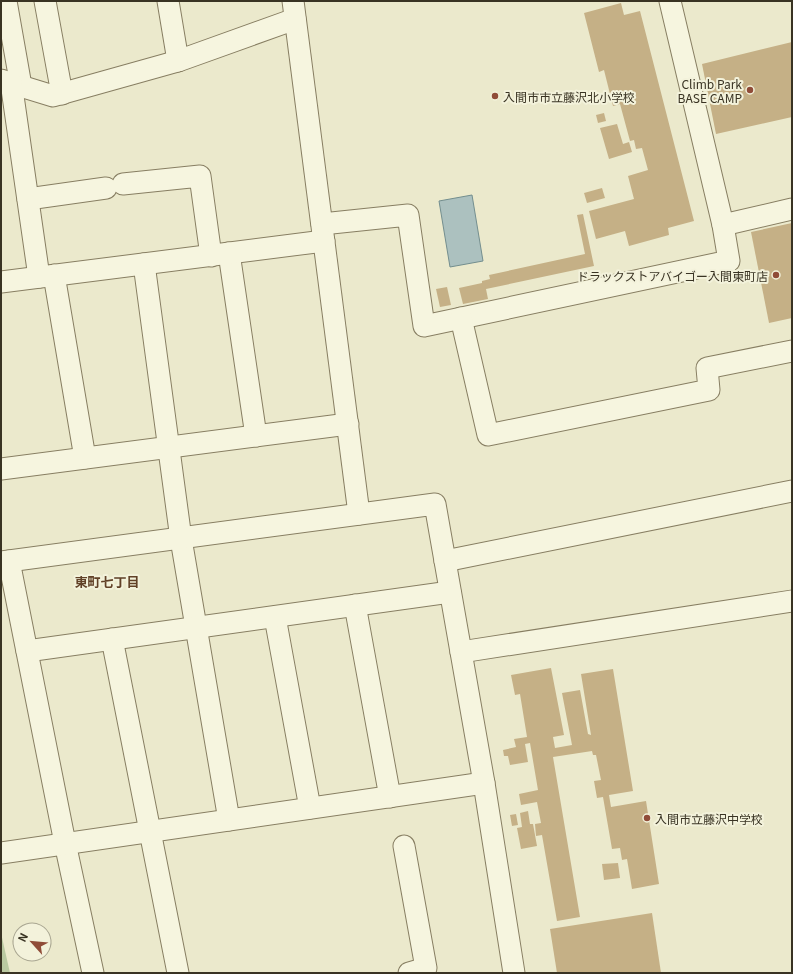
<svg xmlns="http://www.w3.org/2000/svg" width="793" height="974" viewBox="0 0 793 974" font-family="Georgia,'Noto Sans JP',serif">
  <rect width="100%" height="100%" fill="#ebe9cc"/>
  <polygon fill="#bac9a1" points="1,933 10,973 1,973"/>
  <polygon fill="#acc1bf" stroke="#738e8e" points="472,195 483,261 450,267 439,201"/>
  <g fill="#c5b086">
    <polygon points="621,3 624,15 640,11 694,221 668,228 669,235 629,246 625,231 596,239 589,211 634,199 628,176 648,170 642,148 636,149 634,140 630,141 620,104 613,106 604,70 599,72 584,13"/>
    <polygon points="792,42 792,117 716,134 702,64"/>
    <polygon points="604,113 606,121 598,123 596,115"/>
    <polygon points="617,124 623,144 629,142 632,152 609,159 600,128"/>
    <polygon points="602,188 605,198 587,203 584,193"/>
    <polygon points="583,214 594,266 486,289 488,299 463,304 459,288 482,283 482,281 490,279 489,275 585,254 577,215"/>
    <polygon points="792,223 792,318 769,323 751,232"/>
    <polygon points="447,287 451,305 440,307 436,289"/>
    <polygon points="551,668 564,735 553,737 555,748 572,745 562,693 580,690 588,734 591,735 581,674 613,669 633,791 609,795 611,807 646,801 659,884 632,889 627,859 622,860 620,848 612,849 603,797 597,798 594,781 601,780 596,755 593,755 592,751 553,757 580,917 557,921 542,835 536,836 535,824 541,823 537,802 521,805 519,794 538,790 530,743 525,744 528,762 510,765 508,756 504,756 503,750 516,747 514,739 527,737 520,694 515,695 511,675"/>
    <polygon points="528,811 530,824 533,824 537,846 521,849 517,828 522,827 520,813"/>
    <polygon points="516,814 518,825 512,826 510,815"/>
    <polygon points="618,863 620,878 604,880 602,864"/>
    <polygon points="652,913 661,973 557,973 550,929"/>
  </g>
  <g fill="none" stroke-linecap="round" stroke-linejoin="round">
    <g stroke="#877e62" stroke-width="23">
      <g id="minor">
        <polyline points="6,1 21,86"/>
        <polyline points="45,1 62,94"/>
        <polyline points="168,1 178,61"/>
        <polyline points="293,1 359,514"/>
        <polyline points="1,80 53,96 178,61 295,19"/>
        <polyline points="11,82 39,277"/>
        <polyline points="123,184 200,176 211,256"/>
        <polyline points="28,199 106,188"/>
        <polyline points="322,224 408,215 424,326 729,261 723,225 670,1"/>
        <polyline points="723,225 792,209"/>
        <polyline points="229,253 256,436"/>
        <polyline points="144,264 181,539 229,820"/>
        <polyline points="54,275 85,458"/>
        <polyline points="1,282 324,241"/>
        <polyline points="461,318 488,435 709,390 707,368 792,351"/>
        <polyline points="1,469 348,424"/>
        <polyline points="9,561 65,843 93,973"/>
        <polyline points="445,561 792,491"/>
        <polyline points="1,562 435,504 484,783 514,973"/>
        <polyline points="355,605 390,797"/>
        <polyline points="275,617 310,808"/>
        <polyline points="112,639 178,973"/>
        <polyline points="27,651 450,592"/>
        <polyline points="461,652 792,601"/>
        <polyline points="404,846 426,968 409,973"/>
        <polyline points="1,853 484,783"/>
      </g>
    </g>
    <use href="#minor" stroke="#f6f5df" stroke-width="21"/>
  </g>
  <g fill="#904c38" stroke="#f3f2db" stroke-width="1.5">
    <circle cx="750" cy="90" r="4"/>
    <circle cx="495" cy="96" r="4"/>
    <circle cx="776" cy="275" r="4"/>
    <circle cx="647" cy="818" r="4"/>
  </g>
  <g text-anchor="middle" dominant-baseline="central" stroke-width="4" stroke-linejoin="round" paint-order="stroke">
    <g font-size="12" fill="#393323" stroke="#f3f2db" text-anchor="end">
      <text x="742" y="83">Climb Park<tspan x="742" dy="14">BASE CAMP</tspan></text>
      <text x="503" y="96" text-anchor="start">入間市市立藤沢北小学校</text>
      <text x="768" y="275">ドラックストアバイゴー入間東町店</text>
      <text x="655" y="818" text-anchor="start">入間市立藤沢中学校</text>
    </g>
    <g font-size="13" font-weight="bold" fill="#614127" stroke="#f3f2db">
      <text x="107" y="581">東町七丁目</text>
    </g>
  </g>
  <rect width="793" height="974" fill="none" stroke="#393323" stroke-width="4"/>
  <g transform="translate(32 942) rotate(297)"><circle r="19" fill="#f3f2db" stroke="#a9a691"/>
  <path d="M0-3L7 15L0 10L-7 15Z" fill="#904c38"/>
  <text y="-6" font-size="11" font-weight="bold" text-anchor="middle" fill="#393323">N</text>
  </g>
</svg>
